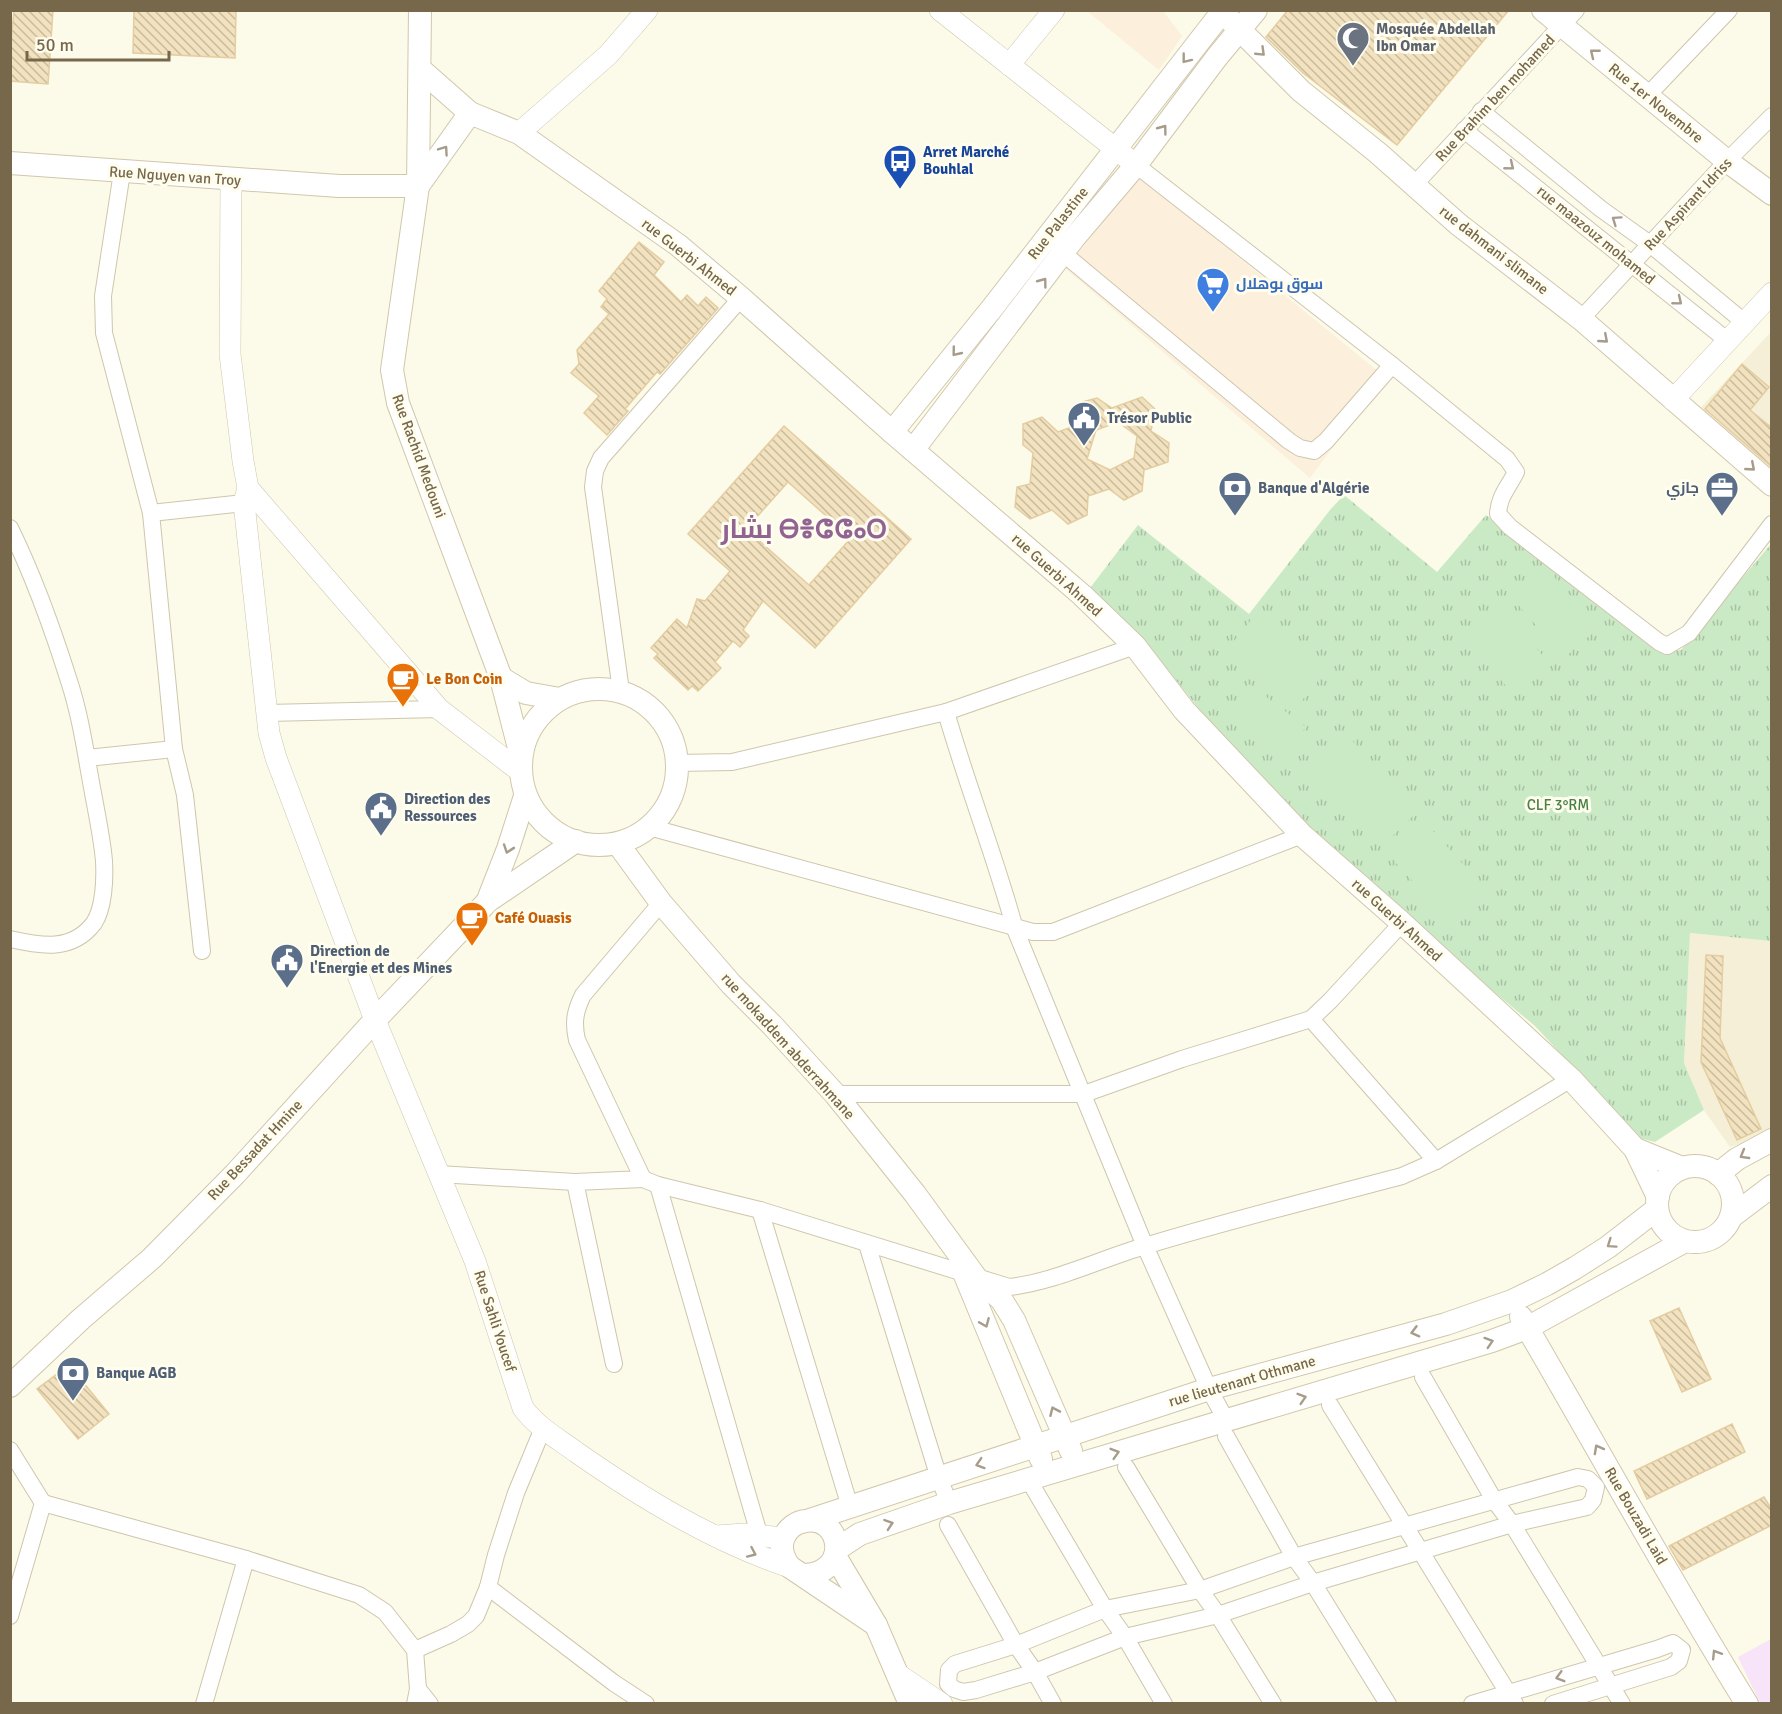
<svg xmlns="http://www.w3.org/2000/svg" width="1782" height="1714" viewBox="0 0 1782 1714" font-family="Signika,Cairo,'Noto Sans Tifinagh',sans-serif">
  <defs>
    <pattern id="park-tufts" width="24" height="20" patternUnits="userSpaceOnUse" patternTransform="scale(1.5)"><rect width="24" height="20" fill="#caeac6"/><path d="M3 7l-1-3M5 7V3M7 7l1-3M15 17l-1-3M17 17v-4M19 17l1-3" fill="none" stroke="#a9c1a3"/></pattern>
    <pattern id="building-back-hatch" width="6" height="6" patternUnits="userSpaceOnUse" patternTransform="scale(1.5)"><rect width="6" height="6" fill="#f2e2bf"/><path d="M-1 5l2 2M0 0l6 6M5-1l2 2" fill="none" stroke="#c9bb9d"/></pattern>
  </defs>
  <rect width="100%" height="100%" fill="#fcfae8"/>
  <g fill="#f4efd6">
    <polygon points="1771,332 1771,481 1692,417"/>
    <polygon points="1690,933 1771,941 1771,1128 1753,1140 1730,1147 1704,1110 1684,1063"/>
  </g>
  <g fill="#fcefdc">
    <polygon points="1087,11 1163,11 1182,36 1159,70"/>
    <polygon points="1138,175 1385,377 1310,478 1066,269"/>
  </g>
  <polygon fill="#f7e4f9" points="1771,1639 1771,1703 1760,1703 1738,1657"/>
  <polygon fill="url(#park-tufts)" points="1344,495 1437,572 1486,515 1659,651 1681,650 1771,544 1771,941 1690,933 1684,1063 1704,1110 1655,1142 1639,1138 1535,1026 1356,877 1250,772 1138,633 1090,588 1138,525 1249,614 1330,510"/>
  <g fill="#caeac6">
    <polygon points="1549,571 1598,628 1564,658 1515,601"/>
    <polygon points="1499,607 1543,656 1507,687 1464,638"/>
    <polygon points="1260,609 1330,666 1295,709 1225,652"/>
    <polygon points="1249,684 1306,727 1279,762 1224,716"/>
    <polygon points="1350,738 1416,813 1381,847 1314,772"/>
    <polygon points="1424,821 1491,895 1454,927 1388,854"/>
  </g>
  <g fill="url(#building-back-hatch)" stroke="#e4cda0" stroke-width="1.5" fill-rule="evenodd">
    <polygon points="14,10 53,10 48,84 10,81 10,50"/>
    <polygon points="134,10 236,10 235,58 133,53"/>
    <polygon points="1288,10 1509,10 1397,145 1303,73 1266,37"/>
    <polygon points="639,242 664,262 654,275 681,302 687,295 698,306 706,297 718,308 660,374 657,372 625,409 628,411 607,435 584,413 599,396 571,373 579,364 577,350 609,314 601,307 607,299 599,291"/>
    <polygon points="1742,364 1769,387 1750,410 1772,428 1772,467 1705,409"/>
    <path d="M1142 397 1155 409 1151 431 1169 443 1168 462 1144 470 1142 491 1124 500 1109 489 1088 496 1087 515 1068 524 1052 510 1030 519 1015 507 1017 487 1030 484 1033 453 1023 445V424L1042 417 1058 432 1080 424 1082 402 1097 398 1112 408ZM1118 422 1137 436 1134 458 1110 470 1087 459 1096 430Z"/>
    <path d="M784 426 911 539 815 648 763 601 743 630 749 636 740 647 733 641 715 662 721 668 698 691 692 686 688 690 654 658 658 654 651 648 677 619 687 628 697 599 705 601 730 571 688 534ZM788 482 851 538 809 585 746 529Z"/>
    <polygon points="1706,955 1723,956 1720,1038 1761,1129 1737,1140 1701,1062"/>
    <polygon points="1679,1308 1711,1379 1682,1392 1650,1321"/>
    <polygon points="69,1365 109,1414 78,1439 37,1389"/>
    <polygon points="1732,1424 1745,1452 1647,1499 1634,1471"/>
    <polygon points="1764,1497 1772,1510 1772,1525 1683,1570 1669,1546"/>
  </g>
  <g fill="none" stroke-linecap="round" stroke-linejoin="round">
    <g stroke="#cec6ad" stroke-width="18">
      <g id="minor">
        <polyline points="1647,96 1729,10"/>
        <polyline points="1481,111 1601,209 1650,244 1744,322"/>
        <polyline points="1464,130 1728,341"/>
        <path d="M1136 165 1392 365 1507 459 1516 472C1508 488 1499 496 1498 514L1510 527 1659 642 1667 646 1689 633 1772 524"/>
        <polyline points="122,172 103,296 104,333 151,513 244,503"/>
        <polyline points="1414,185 1576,10"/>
        <polyline points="1056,244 1064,254 1289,441 1300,448 1314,451 1326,441 1392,365"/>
        <polyline points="1581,319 1727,161 1772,116"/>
        <polyline points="151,513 174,749 185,795 202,951"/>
        <path d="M10 528C34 577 53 630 69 681 81 717 86 756 93 793 97 815 102 838 104 861 105 879 104 908 94 923 72 952 41 946 10 939"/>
        <polyline points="621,691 593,487 595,471 601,458 741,298"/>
        <path d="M946 712C967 785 995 856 1015 929L1145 1246 1209 1389 1226 1420"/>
        <polyline points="267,713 439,709"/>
        <polyline points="87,758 174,749"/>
        <polyline points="678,763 732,762 946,712 1135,646"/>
        <polyline points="649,827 1033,932 1053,932 1302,835"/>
        <polyline points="1311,1019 1436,1161"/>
        <polyline points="835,1094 1084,1094 1182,1059 1311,1019 1330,1001 1402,923"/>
        <polyline points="438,1174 575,1182"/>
        <path d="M643 1179 658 1185 760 1210 1009 1287C1055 1282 1100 1259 1145 1246 1230 1220 1316 1199 1402 1176L1436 1161 1571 1079"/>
        <polyline points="658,1185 759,1534"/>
        <polyline points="760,1210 850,1507"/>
        <polyline points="867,1244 939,1478 949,1503"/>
        <path d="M614 1364 575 1182 643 1179 577 1040C573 1022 575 1011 583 995L661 903"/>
        <polyline points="1423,1377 1494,1500 1512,1524 1622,1704"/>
        <polyline points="1330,1405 1515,1704"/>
        <polyline points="1226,1436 1294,1557 1313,1583 1388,1704"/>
        <polyline points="10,1450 43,1503 10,1616"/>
        <polyline points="1126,1467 1200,1590 1218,1615 1273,1704"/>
        <polygon points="1578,1477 1588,1479 1596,1487 1593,1500 1587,1507 1512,1524 1313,1583 1218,1615 1125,1637 1035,1672 976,1690 963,1692 954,1689 948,1684 949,1670 955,1664 1016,1645 1105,1609 1200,1590 1294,1557"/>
        <polyline points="1034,1489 1105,1609 1125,1637 1164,1704"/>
        <polyline points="43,1503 246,1559 359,1595 385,1612 415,1650 418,1689 415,1704"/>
        <polyline points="948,1525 1016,1645 1035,1672 1053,1704"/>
        <polyline points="488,1587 614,1683 646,1704"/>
        <polyline points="415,1650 451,1634 468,1624 476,1616 488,1587 496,1555 516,1493 543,1428"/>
        <polyline points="418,1689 430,1704"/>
        <polyline points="204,1704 246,1559"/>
        <polyline points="1472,1704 1657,1649 1673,1643 1682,1650 1679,1661 1671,1667 1553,1704"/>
      </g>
    </g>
    <g stroke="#cec6ad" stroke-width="22">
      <g id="tertiary">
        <polyline points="940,10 1136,165"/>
        <polyline points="1009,65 1054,10"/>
        <polyline points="519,133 608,55 647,10"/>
        <polyline points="231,180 230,354 243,461 248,488 439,709 521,772"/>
        <polyline points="1673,400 1772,293"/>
        <path d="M248 488 244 503 269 733 276 758 375 1020 475 1261 523 1408C537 1427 557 1438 576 1452 642 1498 714 1542 790 1567"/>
        <polyline points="717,1536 744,1534 783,1538"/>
        <polyline points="899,1675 942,1704"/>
      </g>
    </g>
    <g stroke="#d1c7ab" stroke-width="24">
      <g id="secondary">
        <polyline points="420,10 418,186 392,370 398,403 501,678 521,756"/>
        <polyline points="1220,10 1301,91 1378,153 1458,224 1581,319 1772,485"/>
        <polyline points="1543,10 1727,161 1772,194"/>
        <polyline points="420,69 470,113 519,133 678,245 741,298 892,432 1082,595 1135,646 1184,710 1302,835 1402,923 1571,1079 1635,1149 1658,1197"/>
        <polyline points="10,163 339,186 418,186"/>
        <polyline points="418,186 470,113"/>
        <polyline points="892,432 993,307 1222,12"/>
        <polyline points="913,450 1074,238 1136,165 1217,57 1256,10"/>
        <polyline points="501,678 526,693 560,699"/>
        <circle cx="599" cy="767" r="78"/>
        <polyline points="618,844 661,903 731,984 772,1025 835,1094 915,1194 977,1279 1001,1299 1014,1320 1071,1451"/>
        <polyline points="488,900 508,849 525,796"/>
        <polyline points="1635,1149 1682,1168"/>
        <circle cx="1695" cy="1204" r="38"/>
        <polyline points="1718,1174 1737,1159 1772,1140"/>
        <polyline points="1731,1217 1772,1186"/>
        <polyline points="962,1268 1041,1459"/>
        <path d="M1521 1317C1596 1445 1668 1577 1747 1704"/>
        <polyline points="10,1386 81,1319 152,1258 235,1174 375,1020 488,901 576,841"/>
        <polyline points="810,1520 1209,1389 1446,1324 1512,1301 1547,1284 1575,1268 1608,1247 1657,1209"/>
        <polyline points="837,1549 860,1534 949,1503 1492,1341 1527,1328 1685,1241"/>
        <polyline points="835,1556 876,1625 910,1704"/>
        <path d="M804 1575C852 1573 841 1515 806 1521 796 1522 788 1528 784 1537 779 1548 783 1558 790 1567L876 1625"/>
      </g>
    </g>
    <use href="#minor" stroke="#fff" stroke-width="16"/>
    <use href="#tertiary" stroke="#fff" stroke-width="21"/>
    <use href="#secondary" stroke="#fff" stroke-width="22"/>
  </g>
  <defs><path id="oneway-chevron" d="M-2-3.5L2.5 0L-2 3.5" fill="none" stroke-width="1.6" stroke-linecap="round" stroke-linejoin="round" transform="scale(1.5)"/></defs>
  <g stroke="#a79c8a">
    <use href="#oneway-chevron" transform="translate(1261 52) rotate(44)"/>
    <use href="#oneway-chevron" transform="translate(1594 53) rotate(-141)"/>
    <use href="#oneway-chevron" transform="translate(1186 59) rotate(128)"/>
    <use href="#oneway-chevron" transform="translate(1163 129) rotate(-53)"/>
    <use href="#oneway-chevron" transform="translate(444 150) rotate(-55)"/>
    <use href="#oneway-chevron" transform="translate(1510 166) rotate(39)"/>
    <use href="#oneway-chevron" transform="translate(1616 220) rotate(-145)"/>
    <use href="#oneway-chevron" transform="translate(1043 282) rotate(-53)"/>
    <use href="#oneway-chevron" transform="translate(1678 301) rotate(39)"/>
    <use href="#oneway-chevron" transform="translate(1604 339) rotate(41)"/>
    <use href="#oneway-chevron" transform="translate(956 352) rotate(129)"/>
    <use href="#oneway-chevron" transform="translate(1751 467) rotate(41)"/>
    <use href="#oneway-chevron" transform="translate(508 849) rotate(109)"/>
    <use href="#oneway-chevron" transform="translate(1744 1155) rotate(150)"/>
    <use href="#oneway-chevron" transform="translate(1611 1244) rotate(145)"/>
    <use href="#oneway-chevron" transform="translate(985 1323) rotate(67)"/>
    <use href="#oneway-chevron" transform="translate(1415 1332) rotate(165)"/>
    <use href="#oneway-chevron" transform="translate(1489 1342) rotate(-18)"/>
    <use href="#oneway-chevron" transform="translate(1302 1398) rotate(-17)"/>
    <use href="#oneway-chevron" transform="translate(1054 1411) rotate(-114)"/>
    <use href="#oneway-chevron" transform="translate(1598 1449) rotate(-119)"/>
    <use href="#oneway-chevron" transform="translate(1115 1453) rotate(-17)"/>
    <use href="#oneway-chevron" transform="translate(980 1464) rotate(162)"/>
    <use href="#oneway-chevron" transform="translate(889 1524) rotate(-19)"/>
    <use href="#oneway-chevron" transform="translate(752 1553) rotate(24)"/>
    <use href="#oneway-chevron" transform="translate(1716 1654) rotate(-122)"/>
    <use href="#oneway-chevron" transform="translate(1560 1677) rotate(164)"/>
  </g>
  <defs>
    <g id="mosque-pin" transform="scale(1.725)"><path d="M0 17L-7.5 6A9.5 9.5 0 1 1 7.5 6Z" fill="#6b7280" stroke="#fffdee"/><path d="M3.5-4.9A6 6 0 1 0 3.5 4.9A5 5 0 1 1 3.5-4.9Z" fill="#fff"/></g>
    <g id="bus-pin" transform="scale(1.725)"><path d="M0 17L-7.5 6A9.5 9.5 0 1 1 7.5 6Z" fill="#1a4fb4" stroke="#fffdee"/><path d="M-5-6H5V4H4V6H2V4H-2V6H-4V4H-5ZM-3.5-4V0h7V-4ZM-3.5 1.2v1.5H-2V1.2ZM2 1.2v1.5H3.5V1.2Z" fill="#fff"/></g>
    <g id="supermarket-pin" transform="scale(1.725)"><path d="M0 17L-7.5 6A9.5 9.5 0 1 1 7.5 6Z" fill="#3f7fe0" stroke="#fffdee"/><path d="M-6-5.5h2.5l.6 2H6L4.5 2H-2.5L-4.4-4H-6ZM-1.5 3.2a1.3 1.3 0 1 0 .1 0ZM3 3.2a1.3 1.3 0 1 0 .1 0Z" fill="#fff"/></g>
    <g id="civic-pin" transform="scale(1.725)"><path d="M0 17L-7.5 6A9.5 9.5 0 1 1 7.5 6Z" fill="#5c6f8a" stroke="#fffdee"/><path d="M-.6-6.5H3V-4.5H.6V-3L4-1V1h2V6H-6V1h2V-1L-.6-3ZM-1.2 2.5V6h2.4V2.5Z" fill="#fff"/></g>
    <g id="bank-pin" transform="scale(1.725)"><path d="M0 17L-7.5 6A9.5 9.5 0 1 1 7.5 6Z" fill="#5c6f8a" stroke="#fffdee"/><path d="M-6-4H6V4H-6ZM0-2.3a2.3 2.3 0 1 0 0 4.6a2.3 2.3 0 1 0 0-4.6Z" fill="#fff"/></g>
    <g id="office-pin" transform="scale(1.725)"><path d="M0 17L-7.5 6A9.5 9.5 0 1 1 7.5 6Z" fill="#5c6f8a" stroke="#fffdee"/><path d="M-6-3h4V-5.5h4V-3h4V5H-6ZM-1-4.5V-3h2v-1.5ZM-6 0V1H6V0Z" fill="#fff"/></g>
    <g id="cafe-pin" transform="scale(1.725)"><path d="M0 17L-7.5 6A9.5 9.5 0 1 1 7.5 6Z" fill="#e8710a" stroke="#fffdee"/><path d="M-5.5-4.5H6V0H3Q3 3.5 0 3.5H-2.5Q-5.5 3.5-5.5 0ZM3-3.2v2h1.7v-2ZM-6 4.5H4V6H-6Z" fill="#fff"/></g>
  </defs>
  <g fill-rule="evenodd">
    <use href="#mosque-pin" x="1353" y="38"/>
    <use href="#bus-pin" x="900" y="161"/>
    <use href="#supermarket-pin" x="1213" y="284"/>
    <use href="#civic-pin" x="1084" y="418"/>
    <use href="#bank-pin" x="1235" y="488"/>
    <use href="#office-pin" x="1722" y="488"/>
    <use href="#cafe-pin" x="403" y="679"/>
    <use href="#civic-pin" x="381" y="808"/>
    <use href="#cafe-pin" x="472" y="918"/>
    <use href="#civic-pin" x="287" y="960"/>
    <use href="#bank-pin" x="73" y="1373"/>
  </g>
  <g text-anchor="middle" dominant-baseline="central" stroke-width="6" stroke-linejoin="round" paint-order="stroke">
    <g font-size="15" font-weight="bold" fill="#5b616d" stroke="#fffdee" text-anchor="start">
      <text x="1376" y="29">Mosquée Abdellah<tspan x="1376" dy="17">Ibn Omar</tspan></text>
    </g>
    <g font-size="15" fill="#77674b" stroke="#fffdee">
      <text transform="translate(1495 98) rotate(-47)">Rue Brahim ben mohamed</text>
      <text transform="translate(1656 103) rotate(39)">Rue 1er Novembre</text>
      <text transform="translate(175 176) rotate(4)">Rue Nguyen van Troy</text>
      <text transform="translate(1688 204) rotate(-47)">Rue Aspirant Idriss</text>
      <text transform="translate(1058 223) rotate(-52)">Rue Palastine</text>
      <text transform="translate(1596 235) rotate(39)">rue maazouz mohamed</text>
      <text transform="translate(1494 250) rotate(38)">rue dahmani slimane</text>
      <text transform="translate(689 257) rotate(38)">rue Guerbi Ahmed</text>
      <text transform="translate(419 456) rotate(70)">Rue Rachid Medouni</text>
      <text transform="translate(1057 575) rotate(42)">rue Guerbi Ahmed</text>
      <text transform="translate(1397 920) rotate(42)">rue Guerbi Ahmed</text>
      <text transform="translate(788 1046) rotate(48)">rue mokaddem abderrahmane</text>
      <text transform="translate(255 1150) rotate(-47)">Rue Bessadat Hmine</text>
      <text transform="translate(495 1321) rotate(72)">Rue Sahli Youcef</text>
      <text transform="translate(1242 1381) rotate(-16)">rue lieutenant Othmane</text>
      <text transform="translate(1636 1516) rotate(60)">Rue Bouzadi Laid</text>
    </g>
    <g font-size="15" font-weight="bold" fill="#164399" stroke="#fffdee" text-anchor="start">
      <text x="923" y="152">Arret Marché<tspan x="923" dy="17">Bouhlal</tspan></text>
    </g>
    <g font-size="15" font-weight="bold" fill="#366cbe" stroke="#fffdee" text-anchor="start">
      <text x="1236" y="284">سوق بوهلال</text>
    </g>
    <g font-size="15" font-weight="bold" fill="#4e5e75" stroke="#fffdee" text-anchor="start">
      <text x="1107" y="418">Trésor Public</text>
      <text x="1258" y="488">Banque d'Algérie</text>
      <text x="1699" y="488" text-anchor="end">جازي</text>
      <text x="404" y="799">Direction des<tspan x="404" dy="17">Ressources</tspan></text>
      <text x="310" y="951">Direction de<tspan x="310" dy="17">l'Energie et des Mines</tspan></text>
      <text x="96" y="1373">Banque AGB</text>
    </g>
    <g font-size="15" font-weight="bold" fill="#c56008" stroke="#fffdee" text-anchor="start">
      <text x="426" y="679">Le Bon Coin</text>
      <text x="495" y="918">Café Ouasis</text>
    </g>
    <g font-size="15" fill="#478246" stroke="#fffdee">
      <text x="1558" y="805">CLF 3°RM</text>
    </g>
    <g font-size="27" font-weight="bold" fill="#906393" stroke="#fffdee">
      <text x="804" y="529">بشار ⴱⴻⵛⵛⴰⵔ</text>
    </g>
  </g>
  <rect width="1782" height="1714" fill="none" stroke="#77674b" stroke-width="24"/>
  <path d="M27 51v9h142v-9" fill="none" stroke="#77674b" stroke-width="3"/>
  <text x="36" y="51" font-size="18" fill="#77674b" stroke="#fffdee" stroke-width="4.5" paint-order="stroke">50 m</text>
</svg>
